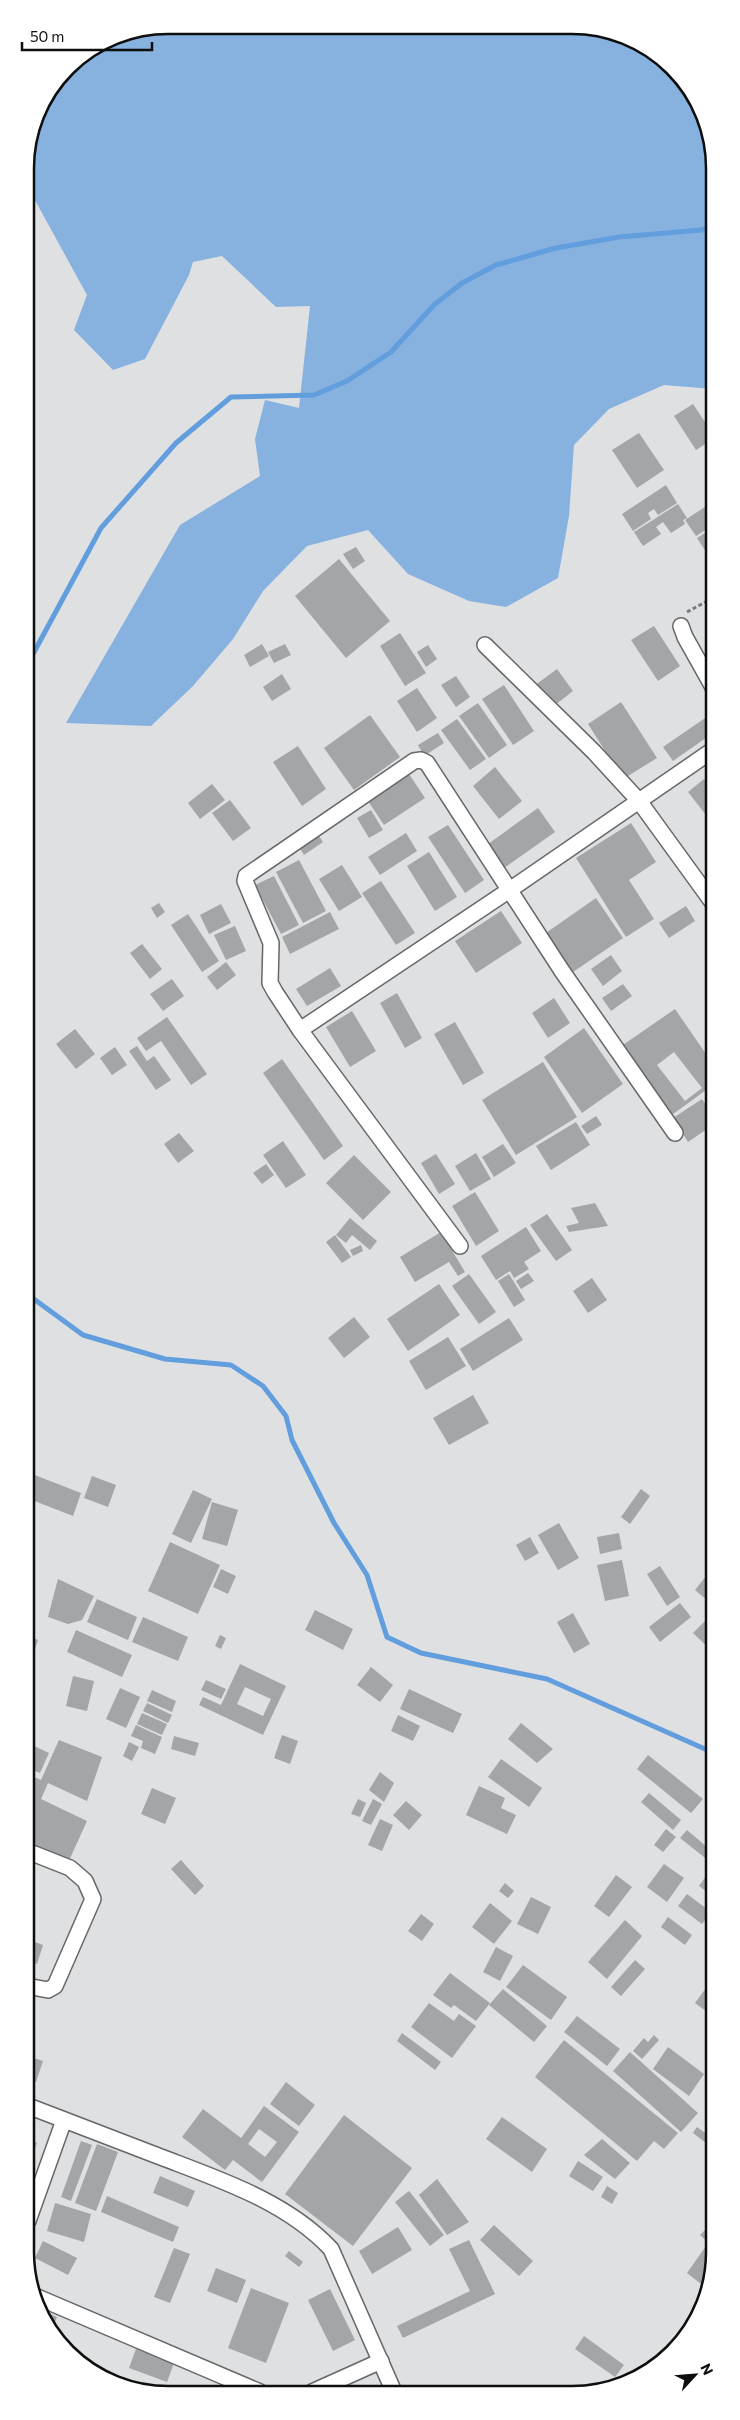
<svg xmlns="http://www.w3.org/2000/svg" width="740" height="2420" viewBox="0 0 740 2420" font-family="Commissioner,sans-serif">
  <rect width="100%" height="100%" fill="#dee0e2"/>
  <polygon fill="#87b1de" points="168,25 600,28 673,67 712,141 713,389 664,385 609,409 574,445 569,516 558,578 506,607 469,601 408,574 368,530 307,546 263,591 233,639 193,686 151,726 66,723 180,525 260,476 255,439 265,400 299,408 310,306 276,307 222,256 193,262 189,275 145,359 113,370 74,330 87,295 25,182 25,159 36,113 73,63 114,36"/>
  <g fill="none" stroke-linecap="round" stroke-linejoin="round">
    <g stroke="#629ede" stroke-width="5">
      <polyline points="26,667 101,528 176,443 231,397 314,395 347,381 391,352 434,305 462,283 496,265 556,248 619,237 701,230 712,226"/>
      <polyline points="27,1294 83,1335 165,1359 231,1365 263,1386 286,1416 292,1440 334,1523 367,1575 387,1637 421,1653 547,1679 714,1753"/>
    </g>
  </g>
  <g fill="#a3a5a7" fill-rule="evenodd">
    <polygon points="693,404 713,434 713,439 696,450 674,416"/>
    <polygon points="639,433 664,470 637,488 612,450"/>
    <polygon points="666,485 677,503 658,515 654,509 648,513 651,519 633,531 622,514"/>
    <polygon points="678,504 687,518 683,520 685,524 671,533 663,522 656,527 661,534 643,546 634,532"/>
    <polygon points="708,505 713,513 713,525 696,536 685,520"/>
    <polygon points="713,528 713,552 708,555 697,538"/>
    <polygon points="356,547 365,561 353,569 343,554"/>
    <polygon points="339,559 390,621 346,658 295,596"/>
    <polygon points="654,626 680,666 658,681 631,640"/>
    <polygon points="400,633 426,673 405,686 380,646"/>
    <polygon points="262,644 269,656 250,667 244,655"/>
    <polygon points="285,644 291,655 274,663 268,652"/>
    <polygon points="428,645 437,659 426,667 417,652"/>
    <polygon points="557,669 573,691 550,709 534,686"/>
    <polygon points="282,674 291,689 272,701 263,687"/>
    <polygon points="456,676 470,697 456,707 441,685"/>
    <polygon points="504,685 534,731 513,745 482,699"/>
    <polygon points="417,688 437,718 417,732 397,701"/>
    <polygon points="621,702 657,758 623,779 588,724"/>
    <polygon points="478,703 507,745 489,758 459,716"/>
    <polygon points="711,714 713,718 713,733 673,761 663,747"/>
    <polygon points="370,715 400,757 354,790 324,748"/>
    <polygon points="457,719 486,759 470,770 441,730"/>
    <polygon points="438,733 444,743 424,756 418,745"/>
    <polygon points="298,746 326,789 302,806 273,762"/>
    <polygon points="495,767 522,801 499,819 473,786"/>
    <polygon points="407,771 425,798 384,825 366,798"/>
    <polygon points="704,779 713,789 713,824 688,792"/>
    <polygon points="212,784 225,800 200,819 188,803"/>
    <polygon points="230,800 251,828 233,841 212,813"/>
    <polygon points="538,808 555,832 504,868 488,844"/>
    <polygon points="371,810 383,830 369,838 357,818"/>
    <polygon points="631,823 656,862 629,880 654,919 626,937 576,858"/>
    <polygon points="448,825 484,880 465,893 428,837"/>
    <polygon points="317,833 323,842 304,855 298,845"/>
    <polygon points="406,833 417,851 380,875 368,857"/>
    <polygon points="429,852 457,897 435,911 407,866"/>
    <polygon points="299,860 326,911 303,923 276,872"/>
    <polygon points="342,865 362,897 339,911 319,879"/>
    <polygon points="274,876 299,925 281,934 255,885"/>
    <polygon points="381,881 415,933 396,945 362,893"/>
    <polygon points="596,898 623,938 570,974 543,935"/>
    <polygon points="159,903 165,912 157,918 151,908"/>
    <polygon points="221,904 231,923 209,934 200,915"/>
    <polygon points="686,906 695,921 669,938 659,923"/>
    <polygon points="501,911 522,943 476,973 455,941"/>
    <polygon points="330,912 339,929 290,954 282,937"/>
    <polygon points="188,914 219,961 202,972 171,925"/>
    <polygon points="235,926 246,951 226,960 214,935"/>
    <polygon points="142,944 162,969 150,979 130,953"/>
    <polygon points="611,955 622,971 603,986 591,969"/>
    <polygon points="226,962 236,975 217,990 207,977"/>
    <polygon points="330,968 341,986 307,1006 296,989"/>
    <polygon points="172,979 184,996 163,1011 150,994"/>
    <polygon points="623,984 632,996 611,1011 602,998"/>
    <polygon points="397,993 422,1038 405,1048 380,1003"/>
    <polygon points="554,998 570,1023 548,1038 532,1013"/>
    <path d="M675 1009 713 1064V1085L669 1117 620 1047ZM674 1052 702 1088 685 1101 657 1065Z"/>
    <polygon points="352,1011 376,1051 350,1067 326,1027"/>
    <polygon points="167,1017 207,1074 191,1085 161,1041 146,1051 137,1038"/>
    <polygon points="455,1022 484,1073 463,1085 434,1034"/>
    <polygon points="584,1028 623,1084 582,1113 544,1057"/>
    <polygon points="75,1029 95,1054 76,1069 56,1044"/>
    <polygon points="137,1046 147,1061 154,1056 171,1080 156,1090 129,1051"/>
    <polygon points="115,1047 127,1065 112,1075 100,1058"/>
    <polygon points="282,1059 343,1146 324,1160 263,1073"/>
    <polygon points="543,1062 577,1117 516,1155 482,1100"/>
    <polygon points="702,1099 713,1116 713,1125 688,1142 673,1118"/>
    <polygon points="596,1116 602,1125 587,1134 581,1126"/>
    <polygon points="576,1122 590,1145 551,1170 536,1146"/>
    <polygon points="179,1133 194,1151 178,1163 164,1144"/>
    <polygon points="283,1141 306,1175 286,1188 263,1155"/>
    <polygon points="503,1144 516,1163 494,1177 482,1157"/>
    <polygon points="476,1153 491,1179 470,1191 455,1166"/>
    <polygon points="436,1154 455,1184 439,1194 421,1163"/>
    <polygon points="354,1155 391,1192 363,1220 326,1183"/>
    <polygon points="266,1164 274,1175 262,1184 253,1173"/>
    <polygon points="475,1192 499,1231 476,1246 452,1206"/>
    <polygon points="595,1203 608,1226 569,1232 566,1226 579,1223 571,1208"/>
    <polygon points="547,1214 572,1250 556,1261 530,1225"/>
    <polygon points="350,1218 377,1241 370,1250 352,1235 346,1243 336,1235"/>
    <polygon points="526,1227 541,1251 524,1262 529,1269 514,1278 510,1271 496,1280 481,1256"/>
    <polygon points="441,1232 465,1272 458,1276 449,1262 415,1282 400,1257"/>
    <polygon points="335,1235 351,1257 342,1263 326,1242"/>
    <polygon points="361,1245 363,1251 353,1256 350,1250"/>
    <polygon points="528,1273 534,1281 521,1289 516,1281"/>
    <polygon points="469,1274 496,1312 479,1324 452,1286"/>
    <polygon points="509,1274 525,1300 514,1307 498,1281"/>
    <polygon points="592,1278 607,1300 588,1313 573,1291"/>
    <polygon points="439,1284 460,1315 408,1351 387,1319"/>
    <polygon points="354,1317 370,1337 344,1358 328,1338"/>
    <polygon points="509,1318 523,1340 473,1371 460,1349"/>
    <polygon points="448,1337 466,1366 426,1390 409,1361"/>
    <polygon points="473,1395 489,1423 449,1445 433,1418"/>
    <polygon points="714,1421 714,1434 707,1428"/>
    <polygon points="27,1472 81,1493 73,1516 27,1498"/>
    <polygon points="92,1476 116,1485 108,1507 84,1498"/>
    <polygon points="641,1489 650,1496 630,1524 621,1517"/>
    <polygon points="193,1490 212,1499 191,1543 172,1534"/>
    <polygon points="212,1502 238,1510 227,1546 202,1539"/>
    <polygon points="559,1523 579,1558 558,1570 538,1535"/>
    <polygon points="619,1533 622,1549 600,1554 597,1537"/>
    <polygon points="530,1537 539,1553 525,1561 516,1545"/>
    <polygon points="170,1542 220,1565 198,1614 148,1591"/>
    <polygon points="622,1560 629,1596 605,1601 597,1565"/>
    <polygon points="660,1566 680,1597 667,1606 647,1574"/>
    <polygon points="221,1569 236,1576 228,1594 213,1587"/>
    <polygon points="710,1571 714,1574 714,1606 695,1590"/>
    <polygon points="58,1579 94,1596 82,1620 68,1624 48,1617"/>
    <polygon points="97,1599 137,1617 128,1640 87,1622"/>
    <polygon points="680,1603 691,1617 660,1642 649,1627"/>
    <polygon points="315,1610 353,1629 343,1650 305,1630"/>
    <polygon points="573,1613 590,1644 574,1653 557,1622"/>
    <polygon points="143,1617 188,1637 178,1661 132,1642"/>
    <polygon points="709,1617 714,1622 714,1653 693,1633"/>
    <polygon points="76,1630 132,1655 122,1677 67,1652"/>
    <polygon points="220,1635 226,1638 221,1649 215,1646"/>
    <polygon points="27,1636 38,1640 30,1663 27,1662"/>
    <path d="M240 1664 286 1686 263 1735 199 1705 203 1697 221 1705ZM245 1687 271 1699 263 1716 237 1704Z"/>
    <polygon points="371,1667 393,1685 380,1702 357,1685"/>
    <polygon points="73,1676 94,1681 87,1711 66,1706"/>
    <polygon points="206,1680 226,1689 221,1699 201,1690"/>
    <polygon points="120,1688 140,1697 126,1728 106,1719"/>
    <polygon points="409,1689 462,1714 453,1733 400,1709"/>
    <polygon points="152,1690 176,1701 172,1712 147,1701"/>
    <polygon points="147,1703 172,1715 168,1723 143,1711"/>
    <polygon points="142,1713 167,1724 162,1735 137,1724"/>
    <polygon points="398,1715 420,1726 413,1741 391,1731"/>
    <polygon points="521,1723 553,1749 537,1763 508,1739"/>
    <polygon points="136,1725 162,1737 155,1754 141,1748 143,1741 131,1736"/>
    <polygon points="282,1735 298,1741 290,1764 274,1758"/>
    <polygon points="174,1736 199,1743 195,1756 171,1749"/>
    <polygon points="59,1740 102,1757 87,1801 48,1783 41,1799 87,1821 67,1865 27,1845 27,1774 41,1780"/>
    <polygon points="129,1742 139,1747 132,1761 123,1756"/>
    <polygon points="32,1745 49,1753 40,1773 27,1768 27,1755"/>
    <polygon points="648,1755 703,1799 691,1813 637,1769"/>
    <polygon points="501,1759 542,1788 529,1807 488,1777"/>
    <polygon points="380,1772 394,1783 384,1802 369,1790"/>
    <polygon points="479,1786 505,1798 501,1808 516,1815 507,1834 466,1815"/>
    <polygon points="152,1788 176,1798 165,1824 141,1814"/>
    <polygon points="649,1793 681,1820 673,1830 641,1802"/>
    <polygon points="358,1799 366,1803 360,1817 351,1814"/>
    <polygon points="373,1799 382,1804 371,1825 362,1821"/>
    <polygon points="406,1801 422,1815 409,1830 393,1815"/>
    <polygon points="380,1819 393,1825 382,1851 368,1845"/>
    <polygon points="666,1829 676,1837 663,1852 654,1845"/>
    <polygon points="687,1830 714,1853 714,1865 680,1838"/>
    <polygon points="181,1860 204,1886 195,1895 171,1869"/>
    <polygon points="664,1864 684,1878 667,1902 647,1887"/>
    <polygon points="711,1869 714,1871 714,1897 699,1886"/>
    <polygon points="616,1875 632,1887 609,1917 594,1906"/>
    <polygon points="505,1883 514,1891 508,1898 499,1891"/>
    <polygon points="687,1894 711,1912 702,1924 678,1906"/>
    <polygon points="531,1897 551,1907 538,1934 517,1924"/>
    <polygon points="490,1903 512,1921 494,1944 472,1927"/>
    <polygon points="421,1914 434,1924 422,1941 408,1931"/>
    <polygon points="668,1917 692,1935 685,1945 661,1927"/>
    <polygon points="625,1920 642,1936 607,1979 588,1962"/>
    <polygon points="27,1939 43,1945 37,1964 27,1961"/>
    <polygon points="496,1947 513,1956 500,1981 483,1972"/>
    <polygon points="635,1960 645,1969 621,1996 611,1987"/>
    <polygon points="523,1965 567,1997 551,2020 506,1987"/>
    <polygon points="450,1973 490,2003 476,2021 454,2005 451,2008 433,1995"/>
    <polygon points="706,1988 714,1994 714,2017 695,2003"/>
    <polygon points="503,1989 547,2026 534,2042 489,2005"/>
    <polygon points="27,1990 36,1993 28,2016"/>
    <polygon points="429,2003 454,2021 459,2014 476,2026 452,2058 411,2027"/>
    <polygon points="577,2016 620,2049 607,2066 564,2032"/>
    <polygon points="402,2033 441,2062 435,2070 397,2041"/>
    <polygon points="654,2035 659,2040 642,2059 633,2051 644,2038 648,2042"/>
    <polygon points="564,2040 678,2133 664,2149 654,2141 637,2161 535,2077"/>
    <polygon points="668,2047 704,2074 689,2096 653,2069"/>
    <polygon points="630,2052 698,2113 681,2132 613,2071"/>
    <polygon points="27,2056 43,2061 36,2082 27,2079"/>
    <polygon points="286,2082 315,2105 299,2126 270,2104"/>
    <path d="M264 2106 299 2132 262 2182 233 2160 225 2170 182 2137 203 2109 241 2138ZM259 2129 277 2142 265 2157 248 2144Z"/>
    <polygon points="715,2111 715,2128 707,2122"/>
    <polygon points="344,2115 412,2168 353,2246 285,2194"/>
    <polygon points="502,2117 547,2149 532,2172 486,2139"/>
    <polygon points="697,2127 715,2140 715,2150 693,2133"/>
    <polygon points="28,2139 37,2143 29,2163 28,2162"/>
    <polygon points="602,2139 630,2163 615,2179 584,2155"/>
    <polygon points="81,2141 92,2145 71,2201 61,2197"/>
    <polygon points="97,2144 118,2152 96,2211 75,2203"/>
    <polygon points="578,2161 603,2177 593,2191 569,2176"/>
    <polygon points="160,2176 195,2191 188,2207 153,2193"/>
    <polygon points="437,2179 469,2222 447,2235 419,2195"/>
    <polygon points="607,2186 618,2193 612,2204 601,2197"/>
    <polygon points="409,2191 444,2235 430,2246 395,2202"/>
    <polygon points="107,2196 179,2227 173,2242 101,2212"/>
    <polygon points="55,2203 91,2214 84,2242 47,2231"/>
    <polygon points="715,2220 715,2249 700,2235"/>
    <polygon points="494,2225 533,2261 519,2276 480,2240"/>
    <polygon points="398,2227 412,2250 372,2274 359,2251"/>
    <polygon points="469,2240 495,2294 403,2338 397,2326 470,2291 449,2249"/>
    <polygon points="43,2241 77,2258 68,2275 35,2258"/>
    <polygon points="706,2246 715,2253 715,2261 713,2267 701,2284 687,2273"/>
    <polygon points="174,2248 190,2254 170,2303 154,2297"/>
    <polygon points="289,2251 303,2262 299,2267 285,2256"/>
    <polygon points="216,2268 246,2280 237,2303 207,2291"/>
    <polygon points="251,2288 289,2303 266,2363 228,2348"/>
    <polygon points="330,2289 355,2340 333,2351 308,2300"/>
    <polygon points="45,2312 57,2317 53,2327"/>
    <polygon points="584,2336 624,2365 615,2377 575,2349"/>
    <polygon points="136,2349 174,2363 167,2382 129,2368"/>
    <polygon points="371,2385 374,2392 354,2392"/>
  </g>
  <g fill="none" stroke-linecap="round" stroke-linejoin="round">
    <g stroke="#656769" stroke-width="18">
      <g id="minor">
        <polyline points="681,626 685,637 713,687"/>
        <polyline points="485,645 594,752 639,801 713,903"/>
        <polyline points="300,1030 511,889 713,750"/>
        <polyline points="460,1246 300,1030 275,992 270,983 271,943 245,881 246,876 414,761 421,760 427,763 562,971 675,1133"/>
        <polyline points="27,1851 70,1868 85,1881 93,1899 55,1986 48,1990 27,1986"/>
        <path d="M28 2106C74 2124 120 2141 166 2159 224 2181 288 2203 331 2249L394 2392"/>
        <polyline points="28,2221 64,2120"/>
        <polyline points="37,2297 260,2392"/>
        <polyline points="312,2392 381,2361"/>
      </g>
    </g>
    <polyline stroke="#797b7c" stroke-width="3" stroke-dasharray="4 2.5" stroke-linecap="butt" points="687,612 713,598"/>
    <use href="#minor" stroke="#fff" stroke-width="15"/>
  </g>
  <path d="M0 0H740V2420H0ZM168 34H572A134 134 0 0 1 706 168V2252A134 134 0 0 1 572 2386H168A134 134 0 0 1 34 2252V168A134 134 0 0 1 168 34Z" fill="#fff" fill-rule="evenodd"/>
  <path fill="none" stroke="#0d0e0e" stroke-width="2.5" d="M168 34H572A134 134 0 0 1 706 168V2252A134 134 0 0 1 572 2386H168A134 134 0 0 1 34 2252V168A134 134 0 0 1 168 34Z"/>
  <g transform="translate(695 2375) rotate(64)" stroke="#ffffff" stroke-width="4" paint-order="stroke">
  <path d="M0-4L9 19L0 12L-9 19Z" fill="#0d0e0e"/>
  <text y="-8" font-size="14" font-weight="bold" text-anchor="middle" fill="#0d0e0e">N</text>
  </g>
  <path d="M22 42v8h130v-8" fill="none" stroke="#0d0e0e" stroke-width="2.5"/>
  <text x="30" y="42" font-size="15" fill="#0d0e0e" stroke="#ffffff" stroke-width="4" paint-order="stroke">50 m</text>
</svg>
